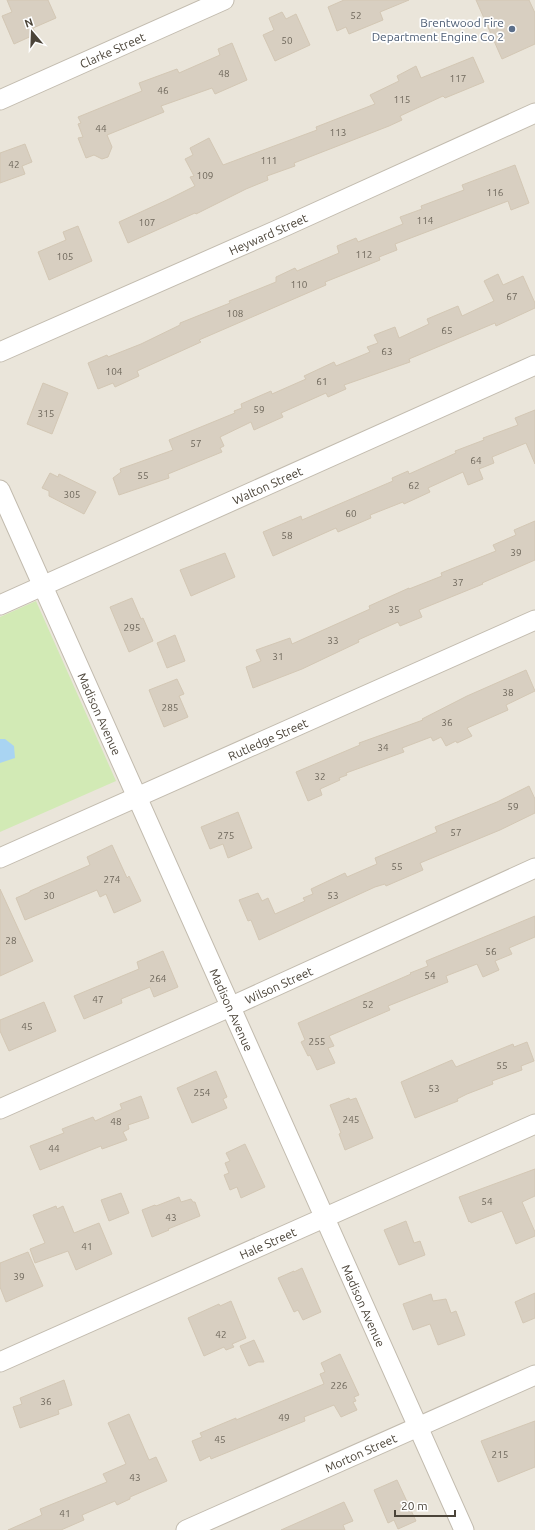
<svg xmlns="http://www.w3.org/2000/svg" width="535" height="1530" viewBox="0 0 535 1530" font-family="Ubuntu,sans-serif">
  <rect width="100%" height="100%" fill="#f6f3ec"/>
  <rect fill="#eae5da" x="0" y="0" width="535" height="1530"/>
  <polygon fill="#d2eab5" points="36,601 116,781 0,832 0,617"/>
  <polygon fill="#a9d4f2" points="0,739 5,739 14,746 15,758 0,763"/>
  <g fill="#d8cfc1" stroke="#d3c7b4">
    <polygon points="7,0 48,0 56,18 33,28 36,34 14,44 2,16 12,12"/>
    <polygon points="344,0 409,0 380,12 383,20 349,34 346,27 337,31 328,7"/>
    <polygon points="476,0 529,0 535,13 535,44 502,59"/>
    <polygon points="282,12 286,19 296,14 310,45 275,61 263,35 274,30 269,18"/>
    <polygon points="232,43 247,80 215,94 212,88 161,106 164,112 107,135 112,147 108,157 102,159 94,155 86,158 78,138 83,137 78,124 81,123 78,117 142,91 139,83 177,69 179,73 220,55 218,49"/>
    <polygon points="473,57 484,82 445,98 443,96 400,116 402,120 389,126 294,163 295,166 267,176 268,180 246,189 196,214 195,213 128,243 119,222 169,199 195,186 190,177 194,176 185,159 193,155 190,148 209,138 223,165 317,130 316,127 375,104 370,95 399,81 397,76 416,66 421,78"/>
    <polygon points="25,144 32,162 22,166 25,174 0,183 0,153"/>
    <polygon points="515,165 529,203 511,210 508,201 395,244 397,250 379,257 380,260 325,282 326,285 199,340 201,342 137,371 139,376 115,387 113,383 98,389 88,363 107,355 108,357 141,344 180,325 180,323 230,303 229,301 276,282 276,277 295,268 297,271 339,253 337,246 356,238 358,242 403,224 400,217 422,209 421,206 464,190 462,185"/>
    <polygon points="78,226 92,261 49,280 38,252 66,240 63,232"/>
    <polygon points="498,274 503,285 523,276 535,303 535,308 496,326 495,323 409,359 410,362 344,385 346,389 328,397 326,393 281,413 283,417 254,430 251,422 220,437 224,446 220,448 222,452 168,474 169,478 119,495 113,478 121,472 120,469 173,450 169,440 235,413 234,411 242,408 241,404 271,391 272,394 306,379 304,376 334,362 336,366 370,352 367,347 378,343 374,335 395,327 399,338 429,324 427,319 458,306 462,316 494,301 484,281"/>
    <polygon points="43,383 68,393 52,434 27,424"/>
    <polygon points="535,410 535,464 526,443 492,457 494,463 479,469 483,479 468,485 463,472 428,488 430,492 404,504 403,502 370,515 371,518 338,532 336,528 273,556 263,532 301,516 302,520 393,481 392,478 408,471 409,474 456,453 455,451 484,440 483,438 518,425 515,418"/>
    <polygon points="50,473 58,477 59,474 96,492 84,514 49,496 49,491 42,488"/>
    <polygon points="535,521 535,560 482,583 483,584 419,610 422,617 400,626 398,622 358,640 359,642 302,669 253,688 246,667 261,661 256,650 290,638 292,644 370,609 369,606 409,588 409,589 442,576 441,573 496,551 493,545 516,535 514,530"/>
    <polygon points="225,553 235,577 191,596 180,570"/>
    <polygon points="132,598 141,619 143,618 153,641 129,652 110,607"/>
    <polygon points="175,635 185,661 167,668 157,643"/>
    <polygon points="526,670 535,691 506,705 508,710 467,728 472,736 457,743 456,741 446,746 441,737 433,741 431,737 402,748 404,752 346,773 347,775 339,778 340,780 320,789 322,795 308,801 296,772 360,745 359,743 423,720 422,719 467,696"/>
    <polygon points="177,679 184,694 179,696 188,717 164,727 149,690"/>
    <polygon points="529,786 535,799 535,813 500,830 420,863 423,870 386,886 385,884 375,887 259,940 251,920 248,921 239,900 258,893 262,901 268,898 275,914 305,901 303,898 313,894 311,889 345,873 347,877 377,864 375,858 437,832 435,827 497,802"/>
    <polygon points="238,812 252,848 228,858 223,844 210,849 201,827"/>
    <polygon points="112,845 127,878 129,876 141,901 114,913 106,894 100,897 97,890 25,920 16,898 30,892 30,891 90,865 87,857"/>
    <polygon points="0,889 33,961 0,976"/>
    <polygon points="535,916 535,937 509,948 512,954 495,961 499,970 483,977 477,964 446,976 448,982 388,1006 390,1010 329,1036 334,1046 328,1048 335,1063 317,1070 310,1055 308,1056 301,1042 305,1040 298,1023 411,974 410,973 428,966 426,961"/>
    <polygon points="163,951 178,987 154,997 150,987 121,999 122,1003 84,1019 74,996 139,969 137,962"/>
    <polygon points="44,1002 56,1031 9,1051 0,1031 0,1020"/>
    <polygon points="527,1042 534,1061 521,1066 522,1070 492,1081 493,1084 467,1094 457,1099 458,1101 415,1118 401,1082 452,1060 456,1067 513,1044 514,1047"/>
    <polygon points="216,1071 227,1097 223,1099 227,1108 192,1123 177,1088"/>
    <polygon points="141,1096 149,1118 128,1125 129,1129 123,1132 127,1140 102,1149 101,1146 40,1170 30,1146 64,1133 62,1129 93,1117 95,1121 122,1109 120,1104"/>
    <polygon points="349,1098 350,1100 356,1098 373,1138 345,1150 339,1134 341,1133 330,1105"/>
    <polygon points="245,1144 265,1187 241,1198 237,1187 230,1190 224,1175 229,1173 225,1163 230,1161 226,1153"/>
    <polygon points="535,1169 535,1196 522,1202 535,1232 535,1236 516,1244 502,1211 471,1223 470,1221 469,1222 459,1197"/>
    <polygon points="121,1193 129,1213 109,1221 101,1200"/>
    <polygon points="179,1197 181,1202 191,1199 193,1202 195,1202 200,1216 168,1229 169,1230 152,1237 142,1210 155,1205 156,1206"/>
    <polygon points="56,1206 57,1209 63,1206 74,1233 99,1223 112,1254 76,1270 68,1251 35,1263 30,1249 45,1243 33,1215"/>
    <polygon points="406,1221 414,1243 420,1241 425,1255 399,1265 384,1230"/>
    <polygon points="28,1252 43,1286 6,1302 0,1287 0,1263"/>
    <polygon points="302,1268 321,1312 303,1320 298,1310 294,1312 278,1278 294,1271 294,1272"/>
    <polygon points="535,1293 535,1318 523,1323 515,1302"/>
    <polygon points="431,1294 433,1301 446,1299 451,1313 456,1311 465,1335 438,1345 430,1324 413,1330 403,1304"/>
    <polygon points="231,1301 246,1338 232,1344 234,1347 226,1350 224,1347 204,1356 188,1318 219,1304 220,1306"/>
    <polygon points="254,1340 264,1362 258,1362 249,1366 240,1346"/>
    <polygon points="340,1354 359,1395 354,1397 356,1401 353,1402 357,1410 341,1417 334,1405 304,1417 305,1421 211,1459 210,1456 200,1461 192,1441 202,1437 200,1433 236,1418 236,1420 324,1384 320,1374 325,1372 321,1363"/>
    <polygon points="64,1380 72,1405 58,1410 59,1414 20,1428 13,1407 22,1404 20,1398"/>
    <polygon points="129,1414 149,1460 156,1457 167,1481 130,1497 130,1499 117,1505 115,1501 82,1515 84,1520 61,1530 8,1530 42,1515 40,1509 107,1482 103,1474 126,1464 108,1423"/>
    <polygon points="535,1421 535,1467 498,1482 481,1441"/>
    <polygon points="397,1480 416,1521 398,1529 394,1520 388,1523 374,1490"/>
    <polygon points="344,1502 353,1521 343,1525 345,1530 281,1530"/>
  </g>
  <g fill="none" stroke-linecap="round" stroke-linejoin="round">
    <g stroke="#c2bbae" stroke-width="21">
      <g id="minor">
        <path id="s1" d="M0 100 224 0"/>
        <path id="s2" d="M0 352 277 230 535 113"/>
        <path id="s3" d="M0 490 464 1530"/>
        <path id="s4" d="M0 605 535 365"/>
        <path id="s5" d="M0 858 535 620"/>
        <path id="s6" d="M0 1109 230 1007 535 868"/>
        <path id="s7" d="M0 1362 535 1124"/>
        <path id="s8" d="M186 1530 535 1375"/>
      </g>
    </g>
    <use href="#minor" stroke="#fff" stroke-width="19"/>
  </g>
  <circle fill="#5c6f8a" stroke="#fff" stroke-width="1.5" cx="512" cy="29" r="4"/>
  <g text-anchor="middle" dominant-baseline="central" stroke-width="3.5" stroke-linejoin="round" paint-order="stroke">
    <g font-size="10" fill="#6e675b">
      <text x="356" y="15">52</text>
      <text x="287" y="40">50</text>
      <text x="224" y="73">48</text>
      <text x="458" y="78">117</text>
      <text x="163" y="90">46</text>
      <text x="402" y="99">115</text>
      <text x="101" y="128">44</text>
      <text x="338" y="132">113</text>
      <text x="269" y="160">111</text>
      <text x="14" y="164">42</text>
      <text x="205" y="175">109</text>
      <text x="495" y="192">116</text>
      <text x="425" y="220">114</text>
      <text x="147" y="222">107</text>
      <text x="364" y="254">112</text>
      <text x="65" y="256">105</text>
      <text x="299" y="284">110</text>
      <text x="512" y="296">67</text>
      <text x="235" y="313">108</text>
      <text x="447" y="330">65</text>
      <text x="387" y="351">63</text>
      <text x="114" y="371">104</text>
      <text x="322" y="381">61</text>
      <text x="259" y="409">59</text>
      <text x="46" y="413">315</text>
      <text x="196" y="443">57</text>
      <text x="476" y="460">64</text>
      <text x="143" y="475">55</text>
      <text x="414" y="485">62</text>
      <text x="72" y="494">305</text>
      <text x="351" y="513">60</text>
      <text x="287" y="535">58</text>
      <text x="516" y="552">39</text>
      <text x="458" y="582">37</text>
      <text x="394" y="609">35</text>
      <text x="132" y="627">295</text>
      <text x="333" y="640">33</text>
      <text x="278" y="656">31</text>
      <text x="508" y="692">38</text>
      <text x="170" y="707">285</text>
      <text x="447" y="722">36</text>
      <text x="383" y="747">34</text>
      <text x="320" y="776">32</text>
      <text x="513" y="806">59</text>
      <text x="456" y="832">57</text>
      <text x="226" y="835">275</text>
      <text x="397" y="866">55</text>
      <text x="112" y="879">274</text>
      <text x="49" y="895">30</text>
      <text x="333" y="895">53</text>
      <text x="11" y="940">28</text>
      <text x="491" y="951">56</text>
      <text x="430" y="975">54</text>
      <text x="158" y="978">264</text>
      <text x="98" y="999">47</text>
      <text x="368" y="1004">52</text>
      <text x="27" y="1026">45</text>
      <text x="317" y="1041">255</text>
      <text x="502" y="1065">55</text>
      <text x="434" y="1088">53</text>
      <text x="202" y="1092">254</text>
      <text x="351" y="1119">245</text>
      <text x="116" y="1121">48</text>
      <text x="54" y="1148">44</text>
      <text x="487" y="1201">54</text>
      <text x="171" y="1217">43</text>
      <text x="87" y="1246">41</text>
      <text x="19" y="1276">39</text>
      <text x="221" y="1334">42</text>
      <text x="339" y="1385">226</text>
      <text x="46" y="1401">36</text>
      <text x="284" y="1417">49</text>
      <text x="220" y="1439">45</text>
      <text x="500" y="1454">215</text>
      <text x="135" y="1477">43</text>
      <text x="65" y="1513">41</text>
    </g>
    <g font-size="12" fill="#4e5e75" stroke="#fff" text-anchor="end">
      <text x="504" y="22">Brentwood Fire<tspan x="504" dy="14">Department Engine Co 2</tspan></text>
    </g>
    <g font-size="12" fill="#4b4439" stroke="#fff">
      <text stroke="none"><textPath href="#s1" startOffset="123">Clarke Street</textPath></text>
      <text stroke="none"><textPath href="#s2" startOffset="293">Heyward Street</textPath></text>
      <text stroke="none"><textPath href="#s4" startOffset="293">Walton Street</textPath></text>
      <text stroke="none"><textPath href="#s3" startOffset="245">Madison Avenue</textPath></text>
      <text stroke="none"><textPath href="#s5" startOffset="293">Rutledge Street</textPath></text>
      <text stroke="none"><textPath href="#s6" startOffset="305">Wilson Street</textPath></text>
      <text stroke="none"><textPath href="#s3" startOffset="569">Madison Avenue</textPath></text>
      <text stroke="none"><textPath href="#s7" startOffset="293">Hale Street</textPath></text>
      <text stroke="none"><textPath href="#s3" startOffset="893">Madison Avenue</textPath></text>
      <text stroke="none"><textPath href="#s8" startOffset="191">Morton Street</textPath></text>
    </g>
  </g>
  <g transform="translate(32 32) rotate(341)" stroke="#ffffff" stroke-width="3" paint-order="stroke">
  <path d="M0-3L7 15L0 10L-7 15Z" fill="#4b4439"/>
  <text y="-6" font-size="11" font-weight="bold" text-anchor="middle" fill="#4b4439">N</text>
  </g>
  <path d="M395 1510v6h60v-6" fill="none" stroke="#4b4439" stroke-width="2"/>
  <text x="401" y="1510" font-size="12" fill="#4b4439" stroke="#ffffff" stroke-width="3" paint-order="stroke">20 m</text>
</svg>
